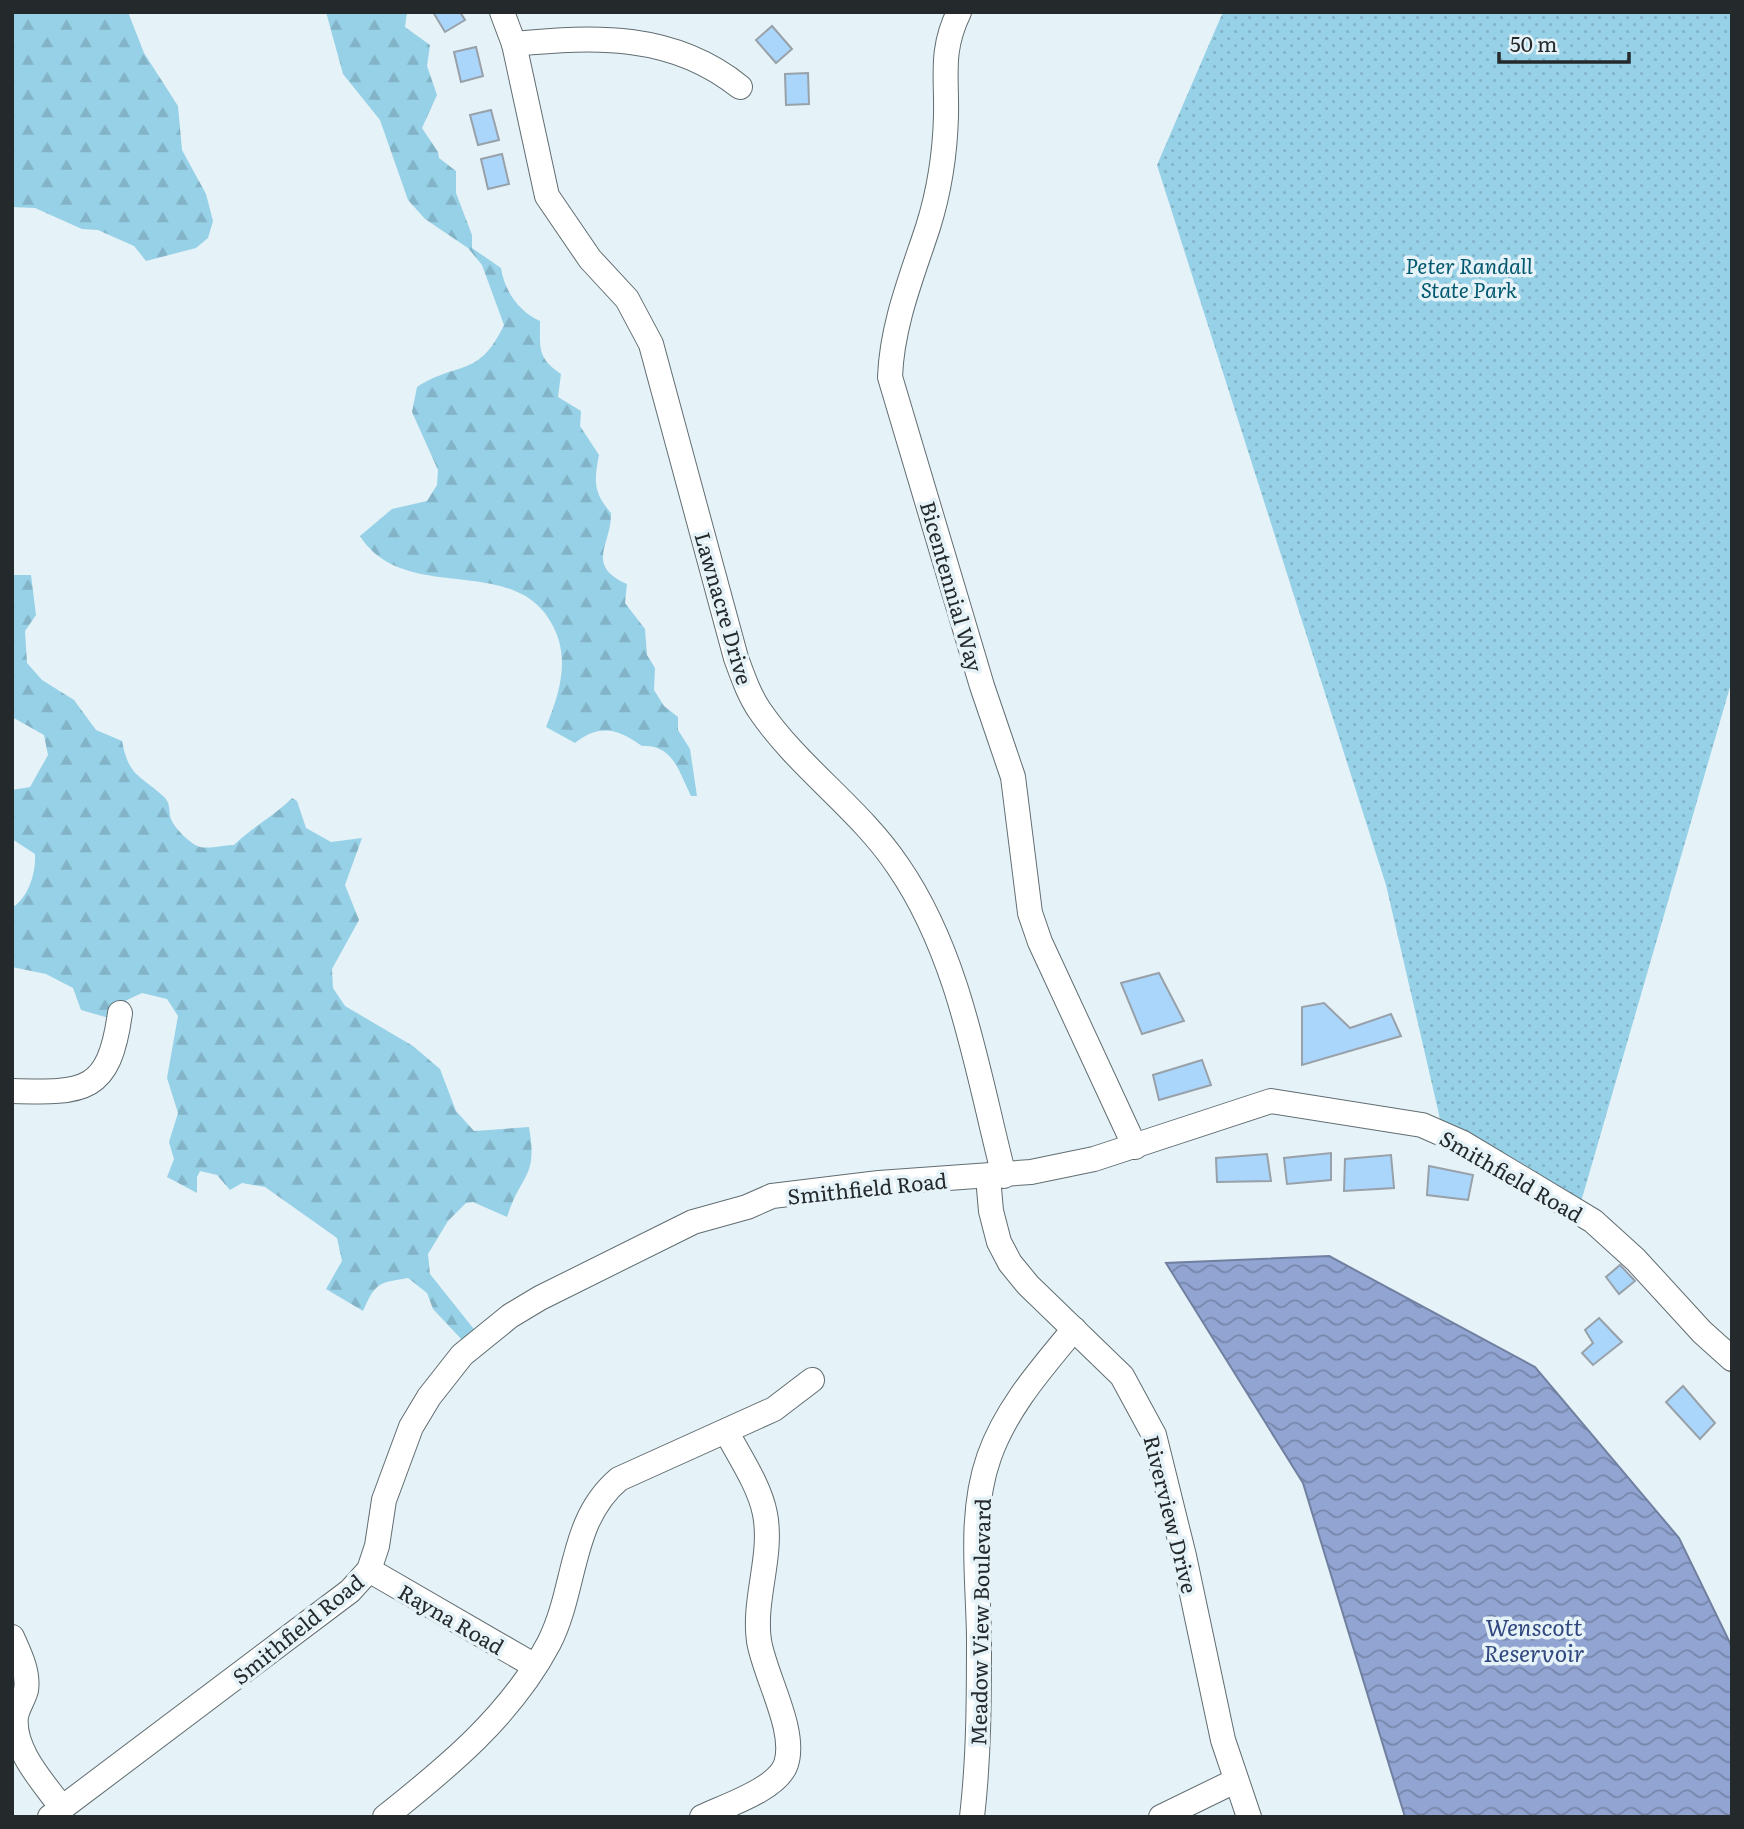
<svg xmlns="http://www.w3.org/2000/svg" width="1744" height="1829" viewBox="0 0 1744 1829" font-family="Literata,serif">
  <defs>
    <pattern id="forest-firs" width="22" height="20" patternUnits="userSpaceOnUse" patternTransform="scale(1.75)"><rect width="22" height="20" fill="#97d1e7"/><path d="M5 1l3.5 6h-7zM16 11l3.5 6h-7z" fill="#82b3c6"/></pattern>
    <pattern id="park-dots" width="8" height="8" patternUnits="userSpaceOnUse" patternTransform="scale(1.75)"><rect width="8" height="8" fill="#97d1e7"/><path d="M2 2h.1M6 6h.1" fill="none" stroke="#82b3c6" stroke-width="1.8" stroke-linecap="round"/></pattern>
    <pattern id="water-waves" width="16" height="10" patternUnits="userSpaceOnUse" patternTransform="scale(1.75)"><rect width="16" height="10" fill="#92a5d2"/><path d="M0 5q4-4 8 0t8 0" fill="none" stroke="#7786ab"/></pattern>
  </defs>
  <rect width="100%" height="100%" fill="#e5f2f7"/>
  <g fill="url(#forest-firs)">
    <polygon points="12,12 128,12 144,53 178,106 182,150 206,194 213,221 208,238 196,248 146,261 134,246 98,230 82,229 35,208 12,207"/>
    <path d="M326 12H407L405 27 430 45 427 66 437 95 422 128 438 152 439 158 456 171V193L472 235V248L501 268C504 290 519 312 540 321 540 348 537 358 561 374L558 397 581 411 580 426 599 455C594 481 593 492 611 513 612 544 584 565 627 584L625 603 645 629 647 655 655 668 654 690 664 706 678 717V730L690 749 697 796H691C679 772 673 744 642 746 619 729 599 723 575 743L546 727C559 695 570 661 554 628 517 550 405 607 360 536L392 509 427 501 437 485 438 470 412 412 417 387C459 360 478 379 504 325L482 265 468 248 425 219 408 200 380 120 343 74Z"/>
    <path d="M12 575H31L36 615 25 631 27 663 42 680 74 700 96 730 122 741C129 777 139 774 163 796 170 802 169 808 170 816 172 826 190 844 200 847 210 849 224 845 234 845 252 827 273 817 292 798L297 801 306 828 331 842 362 838 345 885 359 920 332 969 333 988 345 1006 413 1046 440 1069 456 1111 474 1131 529 1127C538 1179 521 1173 507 1217L473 1202 466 1203 448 1221 428 1254 430 1274 477 1333 464 1342 433 1309 427 1293 408 1278C378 1283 376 1282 363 1311L326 1289 342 1261 337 1238 265 1187 242 1183 230 1190 217 1175 200 1171 197 1177V1193L167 1177 174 1159 169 1142 178 1113 167 1078 178 1016 167 999 142 993 125 1001 116 1020 81 1010 73 988 46 974 12 967V908C29 897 36 873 35 854L12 839V790L30 787 48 755 44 735 12 717Z"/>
  </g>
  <polygon fill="url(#park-dots)" points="1223,12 1732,12 1732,680 1581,1202 1441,1123 1386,885 1157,165"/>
  <polygon fill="url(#water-waves)" stroke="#7180a0" stroke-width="2" points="1329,1256 1535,1367 1679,1538 1732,1647 1732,1817 1405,1817 1303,1483 1166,1263"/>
  <g fill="#abd6fb" stroke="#98a1a9" stroke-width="2">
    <polygon points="433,12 460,12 465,20 445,32"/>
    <polygon points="772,26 792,49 776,63 756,40"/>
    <polygon points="476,47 483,76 461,82 454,52"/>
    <polygon points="808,73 809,104 786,105 785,74"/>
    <polygon points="491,110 499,140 478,145 470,115"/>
    <polygon points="502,154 509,184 488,189 481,159"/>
    <polygon points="1159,973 1184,1021 1142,1034 1121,983"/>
    <polygon points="1324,1003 1350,1028 1391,1014 1401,1036 1302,1065 1302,1007"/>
    <polygon points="1202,1060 1211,1085 1159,1100 1153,1075"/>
    <polygon points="1331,1153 1331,1180 1287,1184 1284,1158"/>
    <polygon points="1267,1154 1271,1181 1217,1182 1216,1158"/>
    <polygon points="1391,1155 1394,1188 1344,1191 1345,1159"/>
    <polygon points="1429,1166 1473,1175 1468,1200 1427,1195"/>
    <polygon points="1620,1265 1635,1281 1619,1294 1606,1277"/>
    <polygon points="1599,1318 1622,1342 1593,1365 1582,1353 1593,1343 1585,1330"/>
    <polygon points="1683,1386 1715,1423 1700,1439 1666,1402"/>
  </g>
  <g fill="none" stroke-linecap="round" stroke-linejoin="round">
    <g stroke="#616d71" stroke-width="26">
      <g id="minor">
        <path d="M502 12 514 44 547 196 590 259 627 299 651 344 736 658C743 677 749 695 760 711 799 768 859 808 898 866 960 956 977 1071 1004 1176"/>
        <path d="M959 12C940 51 947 76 946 116 945 153 939 192 928 227 912 276 892 324 890 377L982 686 1013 777 1030 913 1040 942 1135 1147"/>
        <path d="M514 44C596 36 673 33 740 87"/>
        <path d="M12 1091C85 1093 109 1093 120 1013"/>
        <polyline points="988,1177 991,1211 999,1242 1010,1263 1028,1285 1122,1376 1154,1435 1184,1556 1223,1740 1249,1817"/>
        <polyline points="369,1570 535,1666"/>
        <path d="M12 1637C19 1653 29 1672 26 1690 24 1698 18 1707 16 1716 12 1750 44 1783 62 1808"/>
        <polyline points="50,1817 350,1591 369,1570 377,1546 384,1500 411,1427 429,1397 462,1355 510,1316 540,1298 693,1222 747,1207 772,1196 879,1183 1031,1172 1094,1159 1271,1101 1422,1125 1463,1143 1593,1221 1636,1260 1702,1332 1732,1359"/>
        <path d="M385 1817C448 1767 511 1715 549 1643 577 1588 569 1521 619 1479L774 1409 812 1380"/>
        <path d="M702 1817C725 1806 778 1789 786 1764 797 1730 765 1677 759 1641 753 1599 773 1556 765 1514 760 1487 740 1457 727 1433"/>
        <path d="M972 1817C979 1757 979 1696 979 1636 978 1576 969 1514 989 1457 1006 1408 1042 1368 1074 1329"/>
        <polyline points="1161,1817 1235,1781"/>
      </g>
    </g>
    <use href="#minor" stroke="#fff" stroke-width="24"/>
  </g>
  <g text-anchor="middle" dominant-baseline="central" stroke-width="7" stroke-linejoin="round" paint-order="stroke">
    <g font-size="21" font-style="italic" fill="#01576e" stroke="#e5f2f7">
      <text x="1469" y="264">Peter Randall<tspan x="1469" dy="24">State Park</tspan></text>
    </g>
    <g font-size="21" fill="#24292b" stroke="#e5f2f7">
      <text transform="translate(953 586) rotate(74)">Bicentennial Way</text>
      <text transform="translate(725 608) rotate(74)">Lawnacre Drive</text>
      <text transform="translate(1512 1175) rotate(30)">Smithfield Road</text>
      <text transform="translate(867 1187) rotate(-6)">Smithfield Road</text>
      <text transform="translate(1172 1514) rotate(76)">Riverview Drive</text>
      <text transform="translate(452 1618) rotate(30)">Rayna Road</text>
      <text transform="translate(979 1622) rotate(-89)">Meadow View Boulevard</text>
      <text transform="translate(297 1628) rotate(-39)">Smithfield Road</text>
    </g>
    <g font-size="23" font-style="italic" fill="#30467e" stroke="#e5f2f7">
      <text x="1534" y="1626">Wenscott<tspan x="1534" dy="26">Reservoir</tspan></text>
    </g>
  </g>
  <rect width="1744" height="1829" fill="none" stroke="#24292b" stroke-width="28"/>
  <path d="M1499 52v10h130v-10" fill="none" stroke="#24292b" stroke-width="3.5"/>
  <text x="1510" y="52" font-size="21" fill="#24292b" stroke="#e5f2f7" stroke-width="5" paint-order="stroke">50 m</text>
</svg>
